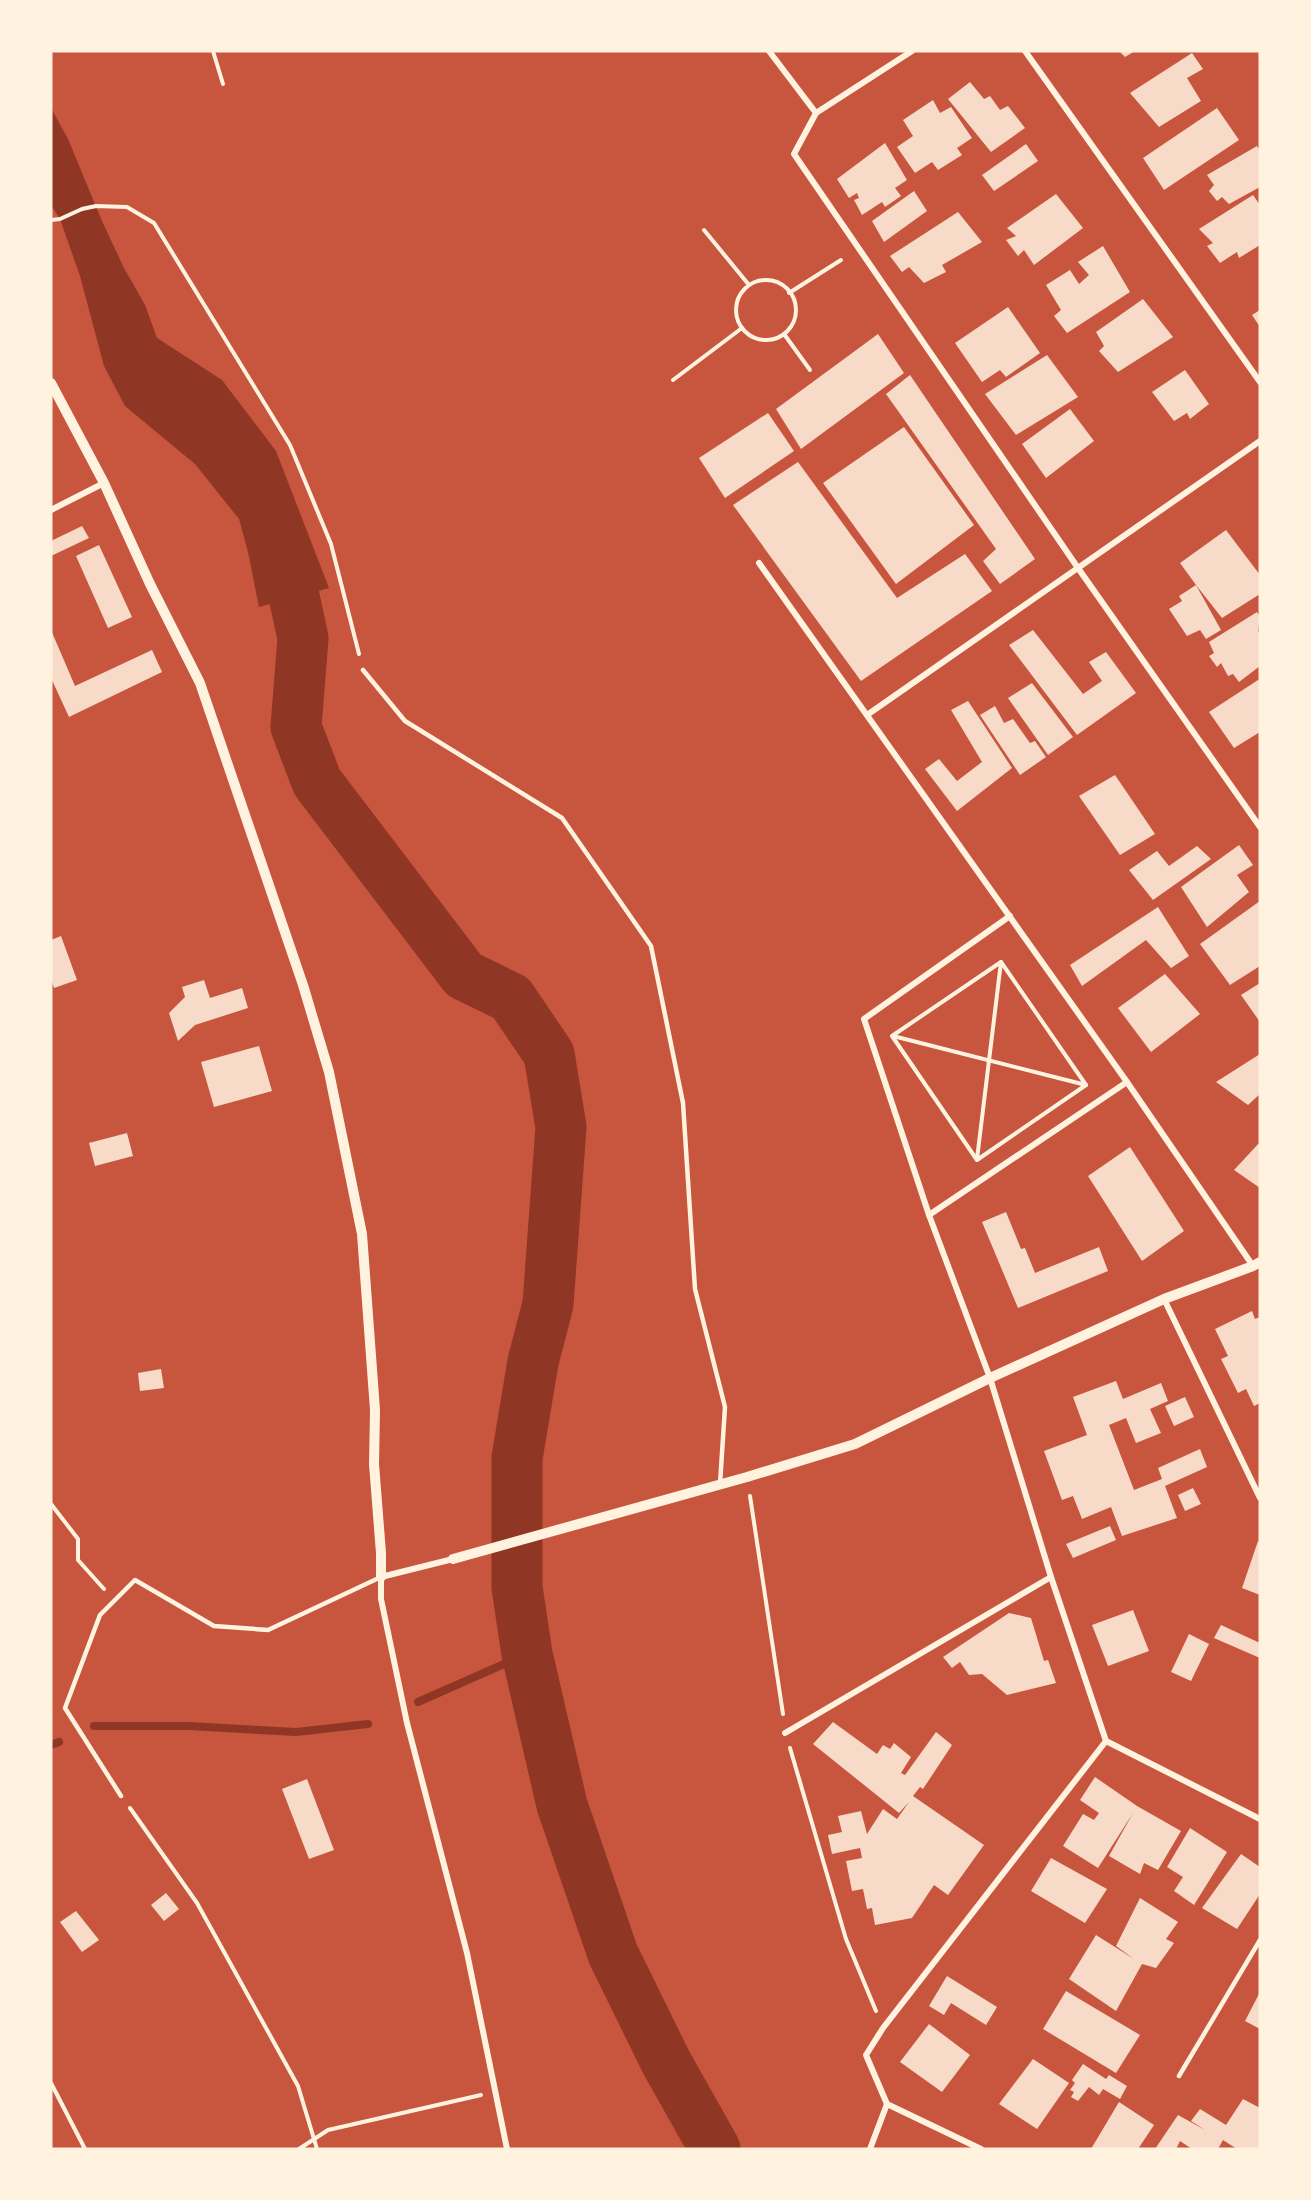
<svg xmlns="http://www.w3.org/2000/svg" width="1311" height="2200" viewBox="0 0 1311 2200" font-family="'Alegreya Sans',sans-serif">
  <rect width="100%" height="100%" fill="#c8553d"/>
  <polygon fill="#8f3625" points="51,108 68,139 102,221 124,268 145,305 157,338 222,380 276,451 329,588 259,607 248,552 239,519 195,464 125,406 104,366 80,276 60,219 51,205"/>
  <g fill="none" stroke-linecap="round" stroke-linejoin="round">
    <g stroke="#8f3625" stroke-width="8">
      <polyline points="418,1702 527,1654"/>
      <polyline points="94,1726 188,1726 296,1732 368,1724"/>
      <polyline points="51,1745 59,1742"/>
    </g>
    <polyline stroke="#8f3625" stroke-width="51" points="271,532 289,573 303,638 296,727 317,782 464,975 511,998 549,1054 561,1127 548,1304 533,1362 517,1458 517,1587 527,1654 562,1805 613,1954 666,2062 715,2149"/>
  </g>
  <g fill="#f7dbc8">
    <polygon points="1119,51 1135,51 1125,57"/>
    <polygon points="1192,53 1203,69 1187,78 1201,101 1159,127 1130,93"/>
    <polygon points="970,82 984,99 990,96 1000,110 1008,106 1025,128 991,152 948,99"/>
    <polygon points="933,100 940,113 951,107 972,138 957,148 962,155 938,170 932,162 915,173 897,147 913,136 903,120"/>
    <polygon points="1217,108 1239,140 1164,190 1143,158"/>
    <polygon points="885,143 907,180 895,188 901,196 885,207 882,202 862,215 854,200 859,198 857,193 849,198 837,179"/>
    <polygon points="1026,144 1038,161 994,191 982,175"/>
    <polygon points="1257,146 1260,151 1260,187 1229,204 1222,197 1217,201 1209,191 1214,185 1207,175"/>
    <polygon points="914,191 927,211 884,242 872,221"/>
    <polygon points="1056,194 1083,228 1034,265 1024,250 1018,256 1006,240 1016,236 1007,228"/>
    <polygon points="1253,195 1260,205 1260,245 1239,258 1237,252 1220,263 1207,246 1213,243 1199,229"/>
    <polygon points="958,212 982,242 942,265 946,272 924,283 909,267 902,272 890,256"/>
    <polygon points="1103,246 1130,292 1067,333 1054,316 1061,310 1046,285 1070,270 1079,284 1089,275 1078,262"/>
    <polygon points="1143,299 1173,337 1118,372 1099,351 1104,346 1096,332"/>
    <polygon points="1008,307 1040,353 1006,377 1000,370 982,382 955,343"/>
    <polygon points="1260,310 1260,327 1252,315"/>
    <polygon points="878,334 904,373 801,449 776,409"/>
    <polygon points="1047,355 1078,397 1016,435 985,394"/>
    <polygon points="1185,370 1209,404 1190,419 1187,413 1174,421 1152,392"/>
    <polygon points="910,375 1035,559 1000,584 983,561 996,549 886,394"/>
    <polygon points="1070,409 1094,441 1046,478 1022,444"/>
    <polygon points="768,413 794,451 725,498 699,458"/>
    <polygon points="904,427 974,525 896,584 823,483"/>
    <polygon points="798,462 897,598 965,554 992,591 861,681 733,505"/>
    <polygon points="82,526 89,538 51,556 51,541"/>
    <polygon points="1226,530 1260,575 1260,594 1222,618 1196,585 1180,563"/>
    <polygon points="99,545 132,617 108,628 76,556"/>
    <polygon points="1196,585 1221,630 1206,639 1200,630 1187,636 1169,609 1182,601 1179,596"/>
    <polygon points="1257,612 1260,617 1258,631 1260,633 1260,666 1239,682 1233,674 1228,676 1221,663 1217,667 1209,656 1214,653 1209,642"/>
    <polygon points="51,630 75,686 152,650 162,672 69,717 51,678"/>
    <polygon points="1033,630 1083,694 1102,681 1089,662 1106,652 1136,693 1077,735 1009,645"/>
    <polygon points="1258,680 1260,682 1260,732 1234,748 1209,712"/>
    <polygon points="1032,683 1073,737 1048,755 1008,698"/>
    <polygon points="968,701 1012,768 957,811 925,769 939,759 957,781 982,762 951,710"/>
    <polygon points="995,706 1004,723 1013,719 1030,743 1035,741 1046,757 1020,775 980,715"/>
    <polygon points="1115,775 1155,834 1120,855 1079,796"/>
    <polygon points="1239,845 1253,865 1237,875 1249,892 1207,927 1181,887"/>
    <polygon points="1197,846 1211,859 1153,900 1129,870 1157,851 1169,866"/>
    <polygon points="1260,901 1260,966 1230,985 1200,944"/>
    <polygon points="1158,907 1189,956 1171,968 1146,940 1082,986 1070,965"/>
    <polygon points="61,936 77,980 54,988 51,979 51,940"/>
    <polygon points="1165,974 1200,1014 1151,1052 1118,1008"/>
    <polygon points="204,980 210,998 242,988 248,1008 195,1025 178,1041 169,1013 185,997 182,987"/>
    <polygon points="1260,983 1260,1022 1241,995"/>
    <polygon points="259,1046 272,1091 214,1107 201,1062"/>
    <polygon points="1260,1054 1260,1094 1248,1105 1216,1082"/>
    <polygon points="127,1133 133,1156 95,1166 89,1143"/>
    <polygon points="1260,1142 1260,1188 1234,1170"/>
    <polygon points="1130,1147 1184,1231 1142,1261 1088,1176"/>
    <polygon points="1006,1212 1021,1249 1025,1248 1035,1273 1099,1247 1108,1271 1018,1308 982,1222"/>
    <polygon points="1252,1311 1255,1319 1260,1317 1260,1403 1254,1406 1246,1389 1238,1393 1221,1359 1228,1356 1215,1329"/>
    <polygon points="161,1369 164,1388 140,1391 138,1373"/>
    <polygon points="1116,1381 1123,1399 1161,1383 1168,1401 1150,1409 1161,1433 1136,1443 1126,1418 1109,1425 1134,1490 1162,1479 1158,1468 1200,1449 1207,1467 1165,1486 1177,1518 1122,1536 1111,1507 1082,1519 1073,1496 1062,1500 1044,1451 1087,1435 1073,1397"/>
    <polygon points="1185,1397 1194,1417 1174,1426 1165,1406"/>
    <polygon points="1193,1488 1201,1504 1185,1511 1178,1495"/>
    <polygon points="1110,1526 1116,1540 1073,1558 1066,1544"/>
    <polygon points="1258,1541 1260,1542 1260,1595 1242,1588"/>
    <polygon points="1133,1610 1149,1651 1108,1666 1092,1625"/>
    <polygon points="1009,1613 1031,1618 1044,1661 1048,1660 1056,1683 1007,1695 982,1674 969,1675 960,1662 952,1668 943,1657"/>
    <polygon points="1221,1625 1260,1643 1260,1658 1214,1638"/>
    <polygon points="1189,1634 1209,1644 1191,1681 1171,1672"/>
    <polygon points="833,1722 877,1754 883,1745 890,1749 894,1743 911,1757 901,1773 905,1775 936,1732 952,1745 923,1789 920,1787 913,1796 984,1845 948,1895 934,1885 912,1918 875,1925 872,1908 867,1909 863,1889 852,1891 846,1861 862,1858 860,1848 832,1854 828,1835 842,1832 838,1816 861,1811 867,1834 883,1809 897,1819 909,1802 899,1813 813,1744"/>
    <polygon points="1095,1777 1137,1806 1181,1831 1158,1870 1144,1863 1140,1874 1109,1856 1133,1813 1098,1868 1063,1846 1083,1814 1094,1820 1099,1813 1080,1800"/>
    <polygon points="307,1779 334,1850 309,1859 282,1789"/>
    <polygon points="1190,1828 1227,1852 1194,1905 1174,1891 1183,1877 1167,1867"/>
    <polygon points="1241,1854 1260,1867 1260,1894 1237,1929 1202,1908"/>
    <polygon points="1051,1858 1107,1889 1085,1923 1031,1891"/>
    <polygon points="166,1893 179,1909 164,1921 151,1905"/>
    <polygon points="1140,1898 1178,1922 1166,1939 1174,1943 1156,1968 1142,1964 1116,2011 1069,1979 1096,1935 1134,1959 1116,1946"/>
    <polygon points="76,1911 99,1940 82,1952 60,1922"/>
    <polygon points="947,1976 997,2007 986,2025 951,2003 944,2015 929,2006"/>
    <polygon points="1066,1991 1140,2035 1116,2073 1043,2029"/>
    <polygon points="1260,1992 1260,2029 1245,2021"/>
    <polygon points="929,2024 970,2055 942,2092 900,2062"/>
    <polygon points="1033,2059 1069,2083 1037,2129 999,2104"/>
    <polygon points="1083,2064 1106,2079 1109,2075 1127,2086 1120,2099 1103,2089 1099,2095 1089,2087 1078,2101 1071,2097 1074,2092 1070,2090 1075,2083 1072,2080"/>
    <polygon points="1243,2099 1260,2108 1260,2149 1237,2149 1223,2140 1218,2149 1192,2149 1180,2141 1176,2149 1155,2149 1178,2115 1205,2130 1191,2121 1200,2109 1226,2125"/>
    <polygon points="1119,2102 1154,2125 1138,2149 1091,2149"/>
  </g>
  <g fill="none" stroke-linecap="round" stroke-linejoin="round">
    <g stroke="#fff3e0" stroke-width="4">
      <polyline points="213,51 223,84"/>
      <polyline points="51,220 60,219 82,209 96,206 127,207 154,223 290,445 331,544 359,654"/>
      <polyline points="704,230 749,285"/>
      <circle cx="766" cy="310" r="30"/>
      <polyline points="789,293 841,260"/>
      <polyline points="784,334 810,370"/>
      <polyline points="673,380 742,328"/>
      <polygon points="1001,962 1086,1085 977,1160 892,1036"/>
      <polyline points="893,1036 1086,1085"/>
      <polyline points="977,1159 1001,962"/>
      <polyline points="750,1496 783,1714"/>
      <polyline points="51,1504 78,1539 78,1560 104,1589"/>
      <polyline points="790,1748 846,1939 876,2011"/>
      <polyline points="130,1808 197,1903 298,2086 317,2149"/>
      <polyline points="51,2083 85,2149"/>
      <polyline points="299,2149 328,2130 481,2095"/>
    </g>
    <g stroke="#fff3e0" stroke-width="4.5">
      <polyline points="363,670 405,721 562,818 651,946 683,1103 695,1289 725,1407 720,1484"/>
      <polyline points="121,1796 65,1708 100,1615 135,1580 214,1626 268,1630 381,1577"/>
      <polyline points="1179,2076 1260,1940"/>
    </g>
    <g stroke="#fff3e0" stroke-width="6">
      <polyline points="769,51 816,113"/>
      <polyline points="912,51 816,113 794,154 1078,568 1260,827"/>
      <polyline points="1025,51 1260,382"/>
      <polyline points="51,510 104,483"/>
      <polyline points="759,563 1127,1082 1253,1266"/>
      <polyline points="867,715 1260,441"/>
      <polyline points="1010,916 864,1019 929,1215 990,1378 1051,1577 1106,1741 1260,1819"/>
      <polyline points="929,1215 1127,1082"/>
      <polyline points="1164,1299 1260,1498"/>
      <polyline points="453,1559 381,1577 381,1599 407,1723 467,1953 507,2149"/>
      <polyline points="785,1733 1051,1577"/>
      <polyline points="870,2149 887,2104"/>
      <polyline points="981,2149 887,2104 866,2055 883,2028 1106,1741"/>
    </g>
    <g stroke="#fff3e0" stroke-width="10">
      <polyline points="51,383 104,483 150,584 200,683 303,985 329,1072 362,1234 375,1410 374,1464 381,1553 381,1577"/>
      <polyline points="453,1559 747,1477 855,1444 990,1378 1164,1299 1253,1266 1260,1262"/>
    </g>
  </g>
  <rect width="1311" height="2200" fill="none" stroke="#fff3e0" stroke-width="105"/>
</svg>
